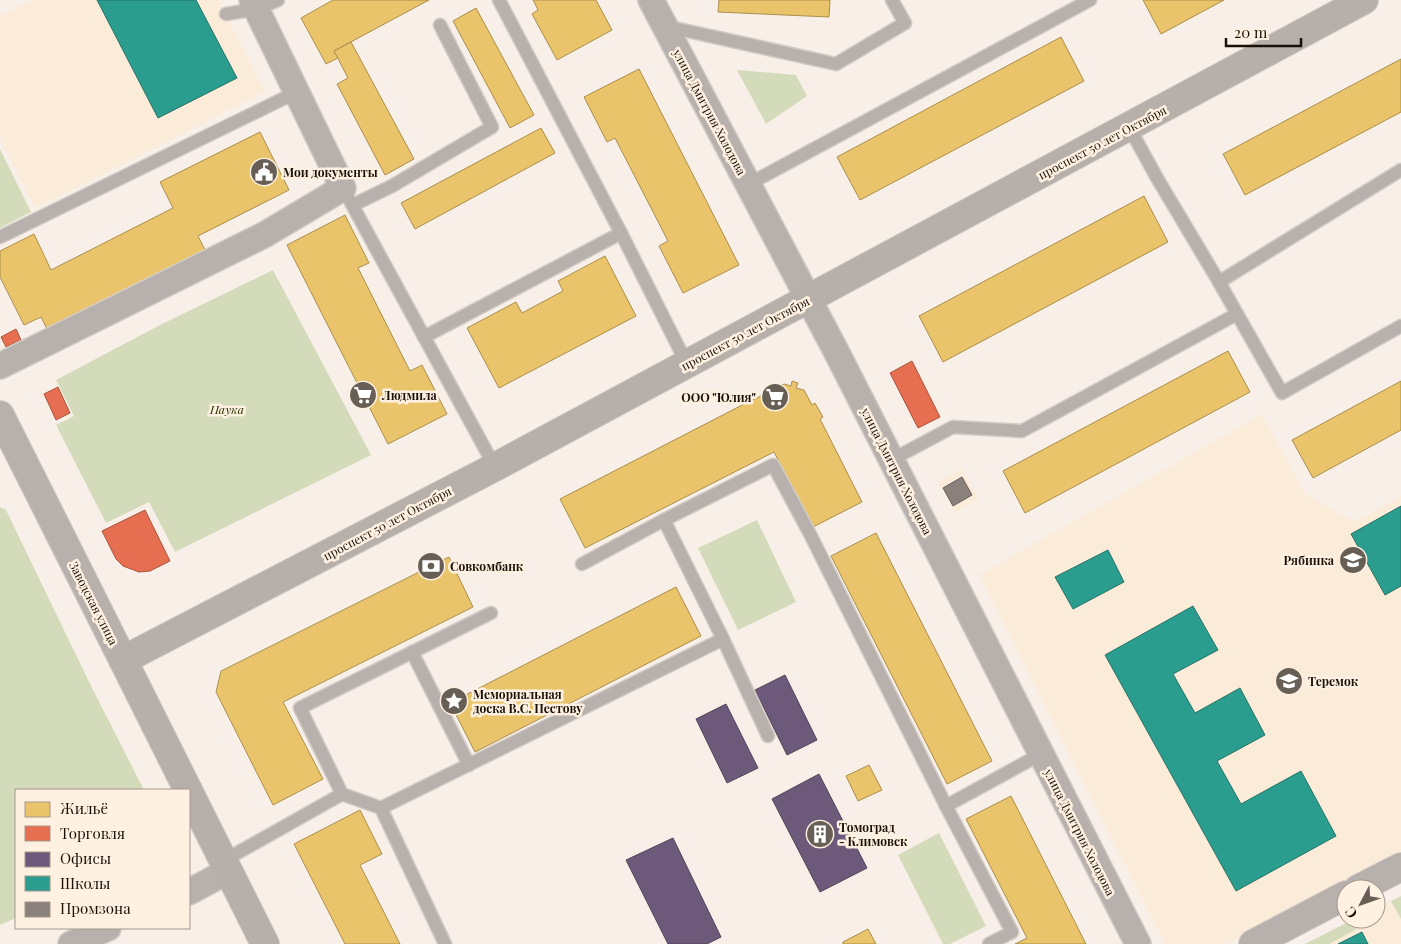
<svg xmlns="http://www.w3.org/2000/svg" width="1401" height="944" viewBox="0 0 1401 944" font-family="'Playfair Display',serif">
  <rect width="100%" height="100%" fill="#f8f0e8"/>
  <g fill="#fbebd9" fill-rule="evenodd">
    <polygon points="32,0 218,0 265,92 35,208 0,139 0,16"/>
    <path d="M1262 414 1305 494 1355 522 1401 496V852L1226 944H1165L979 575ZM1107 550 1124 582 1073 609 1056 577ZM1193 606 1217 650 1173 674 1195 713 1240 689 1265 735 1217 761 1241 804 1301 771 1336 835 1236 891 1105 655Z"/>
    <polygon points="961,468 978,499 955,512 938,482"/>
    <polygon points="1401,896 1401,944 1305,944 1354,919 1376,919 1376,908"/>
  </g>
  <g fill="#d4dbbb">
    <polygon points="737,70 796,75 807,96 766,124"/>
    <polygon points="0,149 31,212 0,228"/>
    <polygon points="273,270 371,455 175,552 149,502 106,523 56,425 74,416 56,380 160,325"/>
    <polygon points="0,507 6,510 92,688 144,790 16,790 16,918 0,925"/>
    <polygon points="757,520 796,602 738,630 698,548"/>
    <polygon points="939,833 986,926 950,944 943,944 898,855"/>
    <polygon points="1401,896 1401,919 1391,901"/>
    <polygon points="1354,919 1364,919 1366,924 1329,944 1305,944"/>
  </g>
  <g fill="#e9c46a" stroke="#ab8e4d">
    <polygon points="333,0 429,0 334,51 338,58 326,64 301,18"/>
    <polygon points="533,0 596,0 612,30 557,60 532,14 538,10"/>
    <polygon points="719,0 830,0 829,17 718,12"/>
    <polygon points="1143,0 1224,0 1161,34"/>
    <polygon points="476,8 534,115 510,128 453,21"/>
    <polygon points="1061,37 1084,81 860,200 837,157"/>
    <polygon points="351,42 414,159 385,175 337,84 348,78 334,51"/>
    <polygon points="1401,59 1401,112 1245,195 1223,154"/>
    <polygon points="639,69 739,265 683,293 659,246 668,241 615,138 607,142 584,97"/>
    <polygon points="541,128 555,153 415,229 401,203"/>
    <polygon points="260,132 289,190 198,236 205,250 47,329 41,317 24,325 0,277 0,251 34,234 51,270 173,208 160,182"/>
    <polygon points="1144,196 1168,242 943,362 919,316"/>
    <polygon points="345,215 369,263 358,268 410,371 422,365 447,414 388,444 287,245"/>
    <polygon points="605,256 636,316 499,388 467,328 516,302 522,313 563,291 558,281"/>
    <polygon points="1228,351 1250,392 1025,513 1003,471"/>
    <polygon points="792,381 798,383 796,388 804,390 812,405 815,403 823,417 820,419 862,502 813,527 774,452 585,548 560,499 748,402 747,400 752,397 753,400 784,384 791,386"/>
    <polygon points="1401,381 1401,430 1313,478 1292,440"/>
    <polygon points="876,533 992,761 947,784 831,556"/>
    <polygon points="449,557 473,607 283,702 323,779 273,805 216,692 221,671"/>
    <polygon points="676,587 701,636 475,752 450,703"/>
    <polygon points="869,765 882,790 858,801 846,776"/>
    <polygon points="1011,796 1086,944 1015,944 1027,938 966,819"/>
    <polygon points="360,810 382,854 360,865 400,944 345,944 294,844"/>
    <polygon points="868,929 876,944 843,944 843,942"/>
  </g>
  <g fill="#e76f51" stroke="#a9533b">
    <polygon points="16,329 21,340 6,347 1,337"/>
    <polygon points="912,361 940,417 918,428 890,373"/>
    <polygon points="58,387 70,413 56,420 44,394"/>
    <polygon points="145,510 170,561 150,571 139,572 123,566 116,559 102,531"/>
  </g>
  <g fill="#6d597a" stroke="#544358">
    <polygon points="785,675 817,740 787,755 755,690"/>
    <polygon points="726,704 758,768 727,783 696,719"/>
    <polygon points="819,774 867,868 820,892 772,799"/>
    <polygon points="673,838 721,937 707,944 668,944 626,860"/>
  </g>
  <g fill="#2a9d8f" stroke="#257366">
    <polygon points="97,0 196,0 237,78 158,118"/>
    <polygon points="1401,506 1401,586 1385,595 1351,534"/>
    <polygon points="1108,550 1124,582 1073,609 1055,577"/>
    <polygon points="1193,606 1218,650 1173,674 1195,713 1240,688 1265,735 1217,761 1241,804 1301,771 1336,836 1236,891 1105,655"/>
    <polygon points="1362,932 1368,944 1338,944"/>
  </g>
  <polygon fill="#8a817c" stroke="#685f59" points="962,477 972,495 953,506 943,488"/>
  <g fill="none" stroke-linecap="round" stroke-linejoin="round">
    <g stroke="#d3ccc6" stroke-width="15">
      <g id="service">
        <polyline points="499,0 621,233 687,364"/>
        <polyline points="226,14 257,9 278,0"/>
        <polyline points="665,26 836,64 905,23 892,0"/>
        <polyline points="1129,127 1157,178 1219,282 1401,170"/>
        <polyline points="747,185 1090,0"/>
        <polyline points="343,188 495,467"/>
        <polyline points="353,205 392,186 492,127 440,25"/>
        <polyline points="0,237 297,92"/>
        <polyline points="1219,282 1282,393 1401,326"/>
        <polyline points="424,337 621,233"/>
        <polyline points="891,460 953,427 1022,431 1237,314"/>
        <polyline points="664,520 723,639 768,736"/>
        <polyline points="582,564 664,520 773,465 810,534 946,806 1041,754"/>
        <polyline points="412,652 469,765"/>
        <polyline points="946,806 1012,932 989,944"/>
        <polyline points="381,808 723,639"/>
        <polyline points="223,861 342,794"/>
        <polyline points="445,944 381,808 342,794 300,708 491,613"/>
      </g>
    </g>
    <g stroke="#d3ccc6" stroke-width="28">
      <g id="minor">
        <polyline points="651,0 836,351 1138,944"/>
        <polyline points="0,366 264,235 343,188 252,0"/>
        <polyline points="189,892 228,871"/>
        <polyline points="71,944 108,928"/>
      </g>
    </g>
    <g stroke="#d3ccc6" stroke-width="30">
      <g id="tertiary">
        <polyline points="0,415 123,660"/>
        <polyline points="1358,889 1401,867"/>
        <polyline points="1253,944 1346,895"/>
      </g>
    </g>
    <g stroke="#d3ccc6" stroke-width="30">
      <g id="secondary">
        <polyline points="188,790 123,660 495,467 1364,0"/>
        <polyline points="189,792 265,944"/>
      </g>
    </g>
    <use href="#service" stroke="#b7b0ac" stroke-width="12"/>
    <use href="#minor" stroke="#b7b0ac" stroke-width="25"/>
    <use href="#tertiary" stroke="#b7b0ac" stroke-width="28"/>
    <use href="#secondary" stroke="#b6afaa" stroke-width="28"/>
  </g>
  <defs>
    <g id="civic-disc" transform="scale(1.4375)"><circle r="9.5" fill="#675f56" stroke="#fff1e1"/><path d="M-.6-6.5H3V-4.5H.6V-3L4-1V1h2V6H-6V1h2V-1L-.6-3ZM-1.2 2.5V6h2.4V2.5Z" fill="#fff"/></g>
    <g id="supermarket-disc" transform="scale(1.4375)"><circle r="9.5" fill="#675f56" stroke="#fff1e1"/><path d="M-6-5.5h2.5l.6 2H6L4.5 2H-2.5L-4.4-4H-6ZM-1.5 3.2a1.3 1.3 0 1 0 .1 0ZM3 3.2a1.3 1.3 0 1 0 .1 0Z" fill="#fff"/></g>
    <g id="school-disc" transform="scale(1.4375)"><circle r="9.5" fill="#675f56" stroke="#fff1e1"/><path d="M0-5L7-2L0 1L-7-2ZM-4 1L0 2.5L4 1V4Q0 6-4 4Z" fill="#fff"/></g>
    <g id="bank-disc" transform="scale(1.4375)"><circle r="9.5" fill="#675f56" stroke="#fff1e1"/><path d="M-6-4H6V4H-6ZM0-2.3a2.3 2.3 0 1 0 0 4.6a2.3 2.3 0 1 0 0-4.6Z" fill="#fff"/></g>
    <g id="sight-disc" transform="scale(1.4375)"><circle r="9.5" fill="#675f56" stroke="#fff1e1"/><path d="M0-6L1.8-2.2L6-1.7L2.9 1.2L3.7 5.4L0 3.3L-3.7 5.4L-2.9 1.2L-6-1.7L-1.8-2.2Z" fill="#fff"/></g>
    <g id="building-disc" transform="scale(1.4375)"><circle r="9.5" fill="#675f56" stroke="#fff1e1"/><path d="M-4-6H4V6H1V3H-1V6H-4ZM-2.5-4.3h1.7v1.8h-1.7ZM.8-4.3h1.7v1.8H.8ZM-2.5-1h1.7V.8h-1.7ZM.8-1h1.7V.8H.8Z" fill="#fff"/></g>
  </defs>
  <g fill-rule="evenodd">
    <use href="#civic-disc" x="264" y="172"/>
    <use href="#supermarket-disc" x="363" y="395"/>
    <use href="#supermarket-disc" x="775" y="397"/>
    <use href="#school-disc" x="1353" y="560"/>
    <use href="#bank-disc" x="431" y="566"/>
    <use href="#school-disc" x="1289" y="681"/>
    <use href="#sight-disc" x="454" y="701"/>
    <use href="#building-disc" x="820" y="834"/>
  </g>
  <g text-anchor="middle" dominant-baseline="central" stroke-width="5" stroke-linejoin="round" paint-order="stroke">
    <g font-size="12" fill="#191108" stroke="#fff1e1">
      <text transform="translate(710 112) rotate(62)">улица Дмитрия Холодова</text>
      <text transform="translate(1102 142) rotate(-28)">проспект 50 лет Октября</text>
      <text transform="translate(745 333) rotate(-28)">проспект 50 лет Октября</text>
      <text transform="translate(897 471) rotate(63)">улица Дмитрия Холодова</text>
      <text transform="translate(387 523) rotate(-28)">проспект 50 лет Октября</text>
      <text transform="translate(94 603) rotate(63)">Заводская улица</text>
      <text transform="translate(1080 832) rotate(63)">улица Дмитрия Холодова</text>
    </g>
    <g font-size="12" font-weight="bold" fill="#191108" stroke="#fff1e1" text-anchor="start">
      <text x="283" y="172">Мои документы</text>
      <text x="382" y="395">Людмила</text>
      <text x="756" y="397" text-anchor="end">ООО "Юлия"</text>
      <text x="1334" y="560" text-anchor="end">Рябинка</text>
      <text x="450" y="566">Совкомбанк</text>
      <text x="1308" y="681">Теремок</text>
      <text x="473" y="694">Мемориальная<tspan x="473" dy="14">доска В.С. Пестову</tspan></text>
      <text x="839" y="827">Томоград<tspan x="839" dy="14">- Климовск</tspan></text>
    </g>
    <g font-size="12" font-style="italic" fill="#233200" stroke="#fff1e1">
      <text x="227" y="409">Наука</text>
    </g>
  </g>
  <rect x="15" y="789" width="175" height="140" fill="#fff1e1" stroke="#a3978a"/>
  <rect x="25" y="802" width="25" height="15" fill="#e9c46a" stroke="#a3978a"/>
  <text x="60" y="814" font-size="15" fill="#191108">Жильё</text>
  <rect x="25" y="826" width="25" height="15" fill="#e76f51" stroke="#a3978a"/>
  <text x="60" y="839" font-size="15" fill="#191108">Торговля</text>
  <rect x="25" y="852" width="25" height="15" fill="#6d597a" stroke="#a3978a"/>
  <text x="60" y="864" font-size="15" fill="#191108">Офисы</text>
  <rect x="25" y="876" width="25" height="15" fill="#2a9d8f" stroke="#a3978a"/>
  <text x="60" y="889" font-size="15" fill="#191108">Школы</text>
  <rect x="25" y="902" width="25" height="15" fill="#8a817c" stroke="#a3978a"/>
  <text x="60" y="914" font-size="15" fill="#191108">Промзона</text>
  <g transform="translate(1361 904) rotate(229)"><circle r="24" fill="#fff1e1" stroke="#a3978a"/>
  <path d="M0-4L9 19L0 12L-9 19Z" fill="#675f56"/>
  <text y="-8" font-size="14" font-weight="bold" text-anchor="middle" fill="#191108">С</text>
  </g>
  <path d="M1226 38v8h75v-8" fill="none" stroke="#191108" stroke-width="2.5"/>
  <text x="1234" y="38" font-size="15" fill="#191108" stroke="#fff1e1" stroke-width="4" paint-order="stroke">20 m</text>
</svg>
